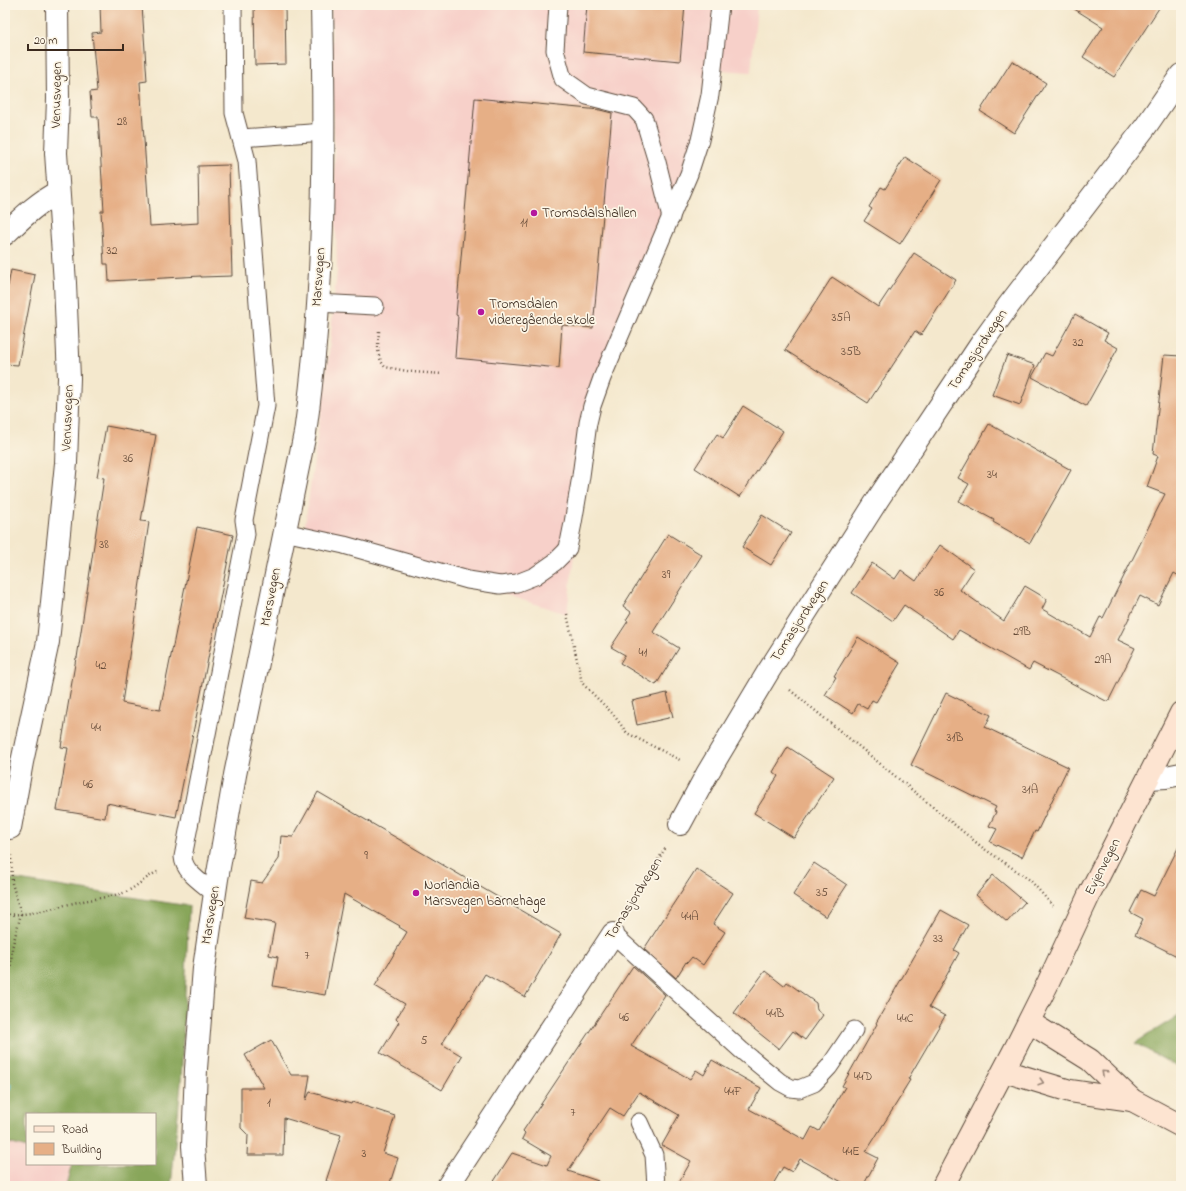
<svg xmlns="http://www.w3.org/2000/svg" width="1186" height="1191" viewBox="0 0 1186 1191" font-family="'Indie Flower',sans-serif">
  <rect width="100%" height="100%" fill="#fcf5e5"/>
  <filter id="ink" filterUnits="userSpaceOnUse"><feTurbulence type="fractalNoise" baseFrequency=".025" numOctaves="2"/><feDisplacementMap in="SourceGraphic" scale="8" xChannelSelector="R" yChannelSelector="G"/><feConvolveMatrix kernelMatrix="1 2 1 2 8 2 1 2 1" color-interpolation-filters="sRGB"/></filter>
  <filter id="wash" filterUnits="userSpaceOnUse"><feTurbulence type="fractalNoise" baseFrequency=".012" numOctaves="4" result="noise"/><feDisplacementMap in="SourceGraphic" scale="16" xChannelSelector="R" yChannelSelector="G"/><feGaussianBlur stdDeviation="0.9" result="paint"/><feColorMatrix in="noise" values="0 0 0 0 0 0 0 0 0 0 0 0 0 0 0 0 0 1.4 0 .05"/><feComposite in="paint" operator="in"/></filter>
  <g filter="url(#wash)">
    <rect width="100%" height="100%" fill="#f4e8cd"/>
    <g fill="#f7d0c9">
      <polygon points="331,5 757,5 751,72 717,70 709,119 609,359 580,502 567,614 304,531 329,354 337,270"/>
      <polygon points="5,1142 27,1148 27,1164 72,1164 66,1186 5,1186"/>
    </g>
    <g fill="#88a65a" stroke="#62683c">
      <polygon points="5,878 189,906 181,1083 171,1186 66,1186 72,1164 155,1164 155,1114 27,1114 27,1148 5,1142"/>
      <polygon points="1181,1014 1181,1069 1135,1043"/>
    </g>
    <g fill="none" stroke-linecap="round" stroke-linejoin="round">
      <polyline stroke="#54c0cf" stroke-width="9" points="5,1087 7,1086"/>
    </g>
    <g id="blocks">
      <g fill="#e6af86">
        <polygon points="100,5 142,5 147,81 140,82 150,226 199,223 198,166 229,165 232,276 201,277 201,276 109,281 108,264 104,264 101,211 104,211 98,117 92,117 90,92 97,91 92,33 101,32"/>
        <polygon points="254,5 285,5 286,64 255,65"/>
        <polygon points="587,5 685,5 680,61 583,52"/>
        <polygon points="1068,5 1161,5 1114,77 1083,57 1103,27"/>
        <polygon points="1012,61 1046,83 1014,133 980,111"/>
        <polygon points="475,98 600,110 612,113 593,328 562,325 559,368 455,358 458,316 456,315"/>
        <polygon points="905,157 941,180 900,244 864,221 872,209 869,207 881,187 885,189"/>
        <polygon points="914,253 956,280 921,335 915,331 868,403 785,350 832,277 878,307"/>
        <polygon points="11,270 35,275 18,365 5,364 5,285 8,286"/>
        <polygon points="1075,314 1108,333 1104,340 1118,348 1086,406 1032,377 1045,353 1052,356"/>
        <polygon points="1007,355 1035,365 1020,405 992,395"/>
        <polygon points="1164,355 1181,356 1181,577 1174,573 1158,605 1140,596 1118,640 1135,648 1108,702 1033,663 1029,670 959,630 953,639 904,605 893,621 852,593 872,563 895,579 901,570 916,581 940,545 974,569 960,590 1004,621 1025,586 1047,599 1042,609 1090,637 1100,617 1103,618 1165,494 1147,487 1158,456 1153,454"/>
        <polygon points="743,406 783,431 740,497 695,468 717,434 723,438"/>
        <polygon points="989,424 1071,470 1030,543 993,522 994,520 959,501 969,484 958,478"/>
        <polygon points="106,426 156,435 141,521 149,522 122,703 160,710 197,527 233,535 176,817 107,803 105,818 57,810 68,748 61,747 76,658 77,658 104,478 97,477"/>
        <polygon points="762,515 791,533 771,565 742,547"/>
        <polygon points="668,534 702,555 653,632 679,648 656,685 620,663 625,655 611,647 628,621 626,620 631,612 623,606"/>
        <polygon points="858,637 900,663 876,702 872,700 867,709 858,704 853,713 825,695 836,677 834,676"/>
        <polygon points="667,693 673,717 637,725 632,701"/>
        <polygon points="946,693 991,715 985,727 1068,767 1037,832 1035,831 1022,857 990,842 997,829 989,826 996,812 994,811 996,807 911,765"/>
        <polygon points="788,747 834,777 794,838 754,813 778,776 773,772"/>
        <polygon points="318,792 561,934 525,997 485,974 442,1044 462,1056 442,1090 380,1053 399,1022 396,1019 405,1004 375,986 407,932 399,927 400,926 344,894 325,995 273,986 278,957 269,955 275,923 244,918 251,881 262,883 279,859 281,836 293,837"/>
        <polygon points="1181,842 1181,958 1135,935 1143,919 1130,912 1141,890 1154,896"/>
        <polygon points="814,863 847,885 826,917 793,895"/>
        <polygon points="696,869 733,893 713,924 725,932 703,965 692,957 687,963 686,962 676,978 644,949"/>
        <polygon points="993,875 1025,902 1007,922 976,895"/>
        <polygon points="941,910 968,925 954,950 959,953 929,1007 945,1016 908,1079 910,1080 902,1093 903,1093 866,1152 878,1158 863,1186 849,1186 800,1159 792,1172 783,1167 772,1186 677,1186 691,1161 662,1145 679,1115 639,1092 623,1116 610,1108 568,1171 598,1181 597,1186 491,1186 512,1153 547,1165 551,1156 522,1139 525,1133 523,1131 633,966 665,995 631,1046 690,1079 696,1070 704,1075 712,1060 761,1088 749,1109 805,1140 812,1127 819,1131 845,1087 842,1086 877,1024 876,1023"/>
        <polygon points="765,971 784,986 787,982 816,1003 817,1010 823,1015 805,1040 793,1031 779,1049 734,1013"/>
        <polygon points="271,1040 291,1075 310,1075 306,1100 310,1092 351,1104 352,1102 395,1116 383,1153 398,1158 389,1186 341,1186 326,1181 341,1135 284,1118 283,1155 247,1155 248,1135 241,1128 241,1088 264,1088 245,1055"/>
      </g>
    </g>
  </g>
  <g filter="url(#ink)">
    <use href="#blocks" fill-opacity="0" stroke="#574638" stroke-width="1"/>
    <g fill="none" stroke-linecap="round" stroke-linejoin="round">
      <g stroke="#574638" stroke-width="19">
        <g id="lane">
          <polyline points="558,5 555,50 563,79 587,96 634,108 644,119 657,162 671,218"/>
          <polyline points="241,138 324,132"/>
          <polyline points="317,303 375,306"/>
          <polyline points="284,532 344,545 468,580 500,585 517,583 535,576 555,562 565,552 568,548 573,523 581,476 588,423 592,406 602,378 689,174 700,140 710,95 720,5"/>
          <path d="M215 894C204 884 184 873 183 857L246 534 244 520 266 406 247 161 234 113 233 5"/>
          <polyline points="613,934 741,1050 780,1082 791,1088 799,1089 814,1083 829,1067 854,1030"/>
          <polyline points="639,1122 654,1155 656,1186"/>
        </g>
      </g>
      <g stroke="#574638" stroke-width="24">
        <g id="street">
          <path d="M5 234C22 218 37 203 58 192"/>
          <polyline points="1149,778 1166,777 1181,774"/>
          <polyline points="680,824 707,774 768,672 878,499 981,344 1009,305 1146,126 1181,75"/>
          <polyline points="10,828 22,762 48,642 66,463 69,378 65,283 56,153 58,99 57,5"/>
          <path d="M196 1186 193 1146 196 1069 204 968 217 879 235 775 305 433C325 291 325 148 322 5"/>
          <polyline points="448,1186 613,934"/>
        </g>
      </g>
      <g stroke="#574638" stroke-width="24">
        <g id="secondary">
          <polyline points="1029,1022 1090,1060 1132,1100 1181,1126"/>
          <polyline points="1004,1071 1070,1091 1132,1100"/>
          <polyline points="943,1186 1017,1045 1048,983 1090,893 1181,713"/>
        </g>
      </g>
      <g stroke="#574638" stroke-width="2.5" stroke-dasharray="1 3" stroke-linecap="butt">
        <path d="M379 331C378 345 376 356 385 367L413 372 442 374"/>
        <polyline points="567,614 582,683 613,714 627,733 682,761"/>
        <polyline points="790,690 983,848 1030,880 1053,906"/>
        <path d="M11 855 12 883 21 914C40 913 59 906 78 902 93 899 109 897 123 893 137 888 147 875 160 871"/>
        <polyline points="627,911 666,847"/>
        <polyline points="5,915 21,914 12,948 11,964 5,982"/>
      </g>
      <use href="#lane" stroke="#fff" stroke-width="17"/>
      <use href="#street" stroke="#fff" stroke-width="22"/>
      <use href="#secondary" stroke="#fde4d1" stroke-width="22"/>
    </g>
    <defs><path id="oneway-chevron" d="M-2-3.5L2.5 0L-2 3.5" fill="none" stroke-width="1.6" stroke-linecap="round" stroke-linejoin="round"/></defs>
    <g stroke="#9c8778">
      <use href="#oneway-chevron" transform="translate(1104 1073) rotate(-137)"/>
      <use href="#oneway-chevron" transform="translate(1041 1082) rotate(17)"/>
    </g>
  </g>
  <g fill="#b5179e" stroke="#fcf5e5" stroke-width="1.5">
    <circle cx="534" cy="213" r="4"/>
    <circle cx="481" cy="312" r="4"/>
    <circle cx="416" cy="893" r="4"/>
  </g>
  <g text-anchor="middle" dominant-baseline="central" stroke-width="3.5" stroke-linejoin="round" paint-order="stroke">
    <g font-size="12" fill="#664b38">
      <text x="122" y="122">28</text>
      <text x="524" y="223">11</text>
      <text x="112" y="251">32</text>
      <text x="841" y="318">35A</text>
      <text x="1078" y="343">32</text>
      <text x="851" y="352">35B</text>
      <text x="128" y="459">36</text>
      <text x="992" y="475">34</text>
      <text x="104" y="545">38</text>
      <text x="666" y="575">39</text>
      <text x="939" y="593">36</text>
      <text x="1022" y="632">29B</text>
      <text x="643" y="653">41</text>
      <text x="1103" y="660">29A</text>
      <text x="101" y="666">42</text>
      <text x="96" y="728">44</text>
      <text x="955" y="738">31B</text>
      <text x="88" y="785">46</text>
      <text x="1030" y="790">31A</text>
      <text x="366" y="856">9</text>
      <text x="822" y="893">35</text>
      <text x="690" y="917">44A</text>
      <text x="938" y="939">33</text>
      <text x="307" y="956">7</text>
      <text x="775" y="1014">44B</text>
      <text x="624" y="1018">46</text>
      <text x="905" y="1019">44C</text>
      <text x="424" y="1041">5</text>
      <text x="863" y="1077">44D</text>
      <text x="733" y="1092">44F</text>
      <text x="269" y="1103">1</text>
      <text x="573" y="1113">7</text>
      <text x="851" y="1152">44E</text>
      <text x="364" y="1154">3</text>
    </g>
    <g font-size="14" fill="#3b2a1e" stroke="#fcf5e5">
      <text transform="translate(57 95) rotate(-89)">Venusvegen</text>
      <text transform="translate(319 277) rotate(-86)">Marsvegen</text>
      <text transform="translate(978 350) rotate(-56)">Tomasjordvegen</text>
      <text transform="translate(68 418) rotate(-88)">Venusvegen</text>
      <text transform="translate(271 597) rotate(-79)">Marsvegen</text>
      <text transform="translate(800 621) rotate(-57)">Tomasjordvegen</text>
      <text transform="translate(1103 867) rotate(-63)">Evjenvegen</text>
      <text transform="translate(634 899) rotate(-58)">Tomasjordvegen</text>
      <text transform="translate(211 915) rotate(-81)">Marsvegen</text>
    </g>
    <g font-size="14" fill="#3b2a1e" stroke="#fcf5e5" text-anchor="start">
      <text x="542" y="213">Tromsdalshallen</text>
      <text x="489" y="304">Tromsdalen<tspan x="489" dy="16">videregående skole</tspan></text>
      <text x="424" y="885">Norlandia<tspan x="424" dy="16">Marsvegen barnehage</tspan></text>
    </g>
  </g>
  <rect width="1186" height="1191" fill="none" stroke="#fcf5e5" stroke-width="20"/>
  <rect x="26" y="1113" width="130" height="52" fill="#fcf5e5" stroke="#afa495"/>
  <rect x="34" y="1126" width="20" height="6" fill="#fde4d1" stroke="#afa495"/>
  <text x="62" y="1133" font-size="12" fill="#3b2a1e">Road</text>
  <rect x="34" y="1143" width="20" height="12" fill="#e6af86" stroke="#afa495"/>
  <text x="62" y="1153" font-size="12" fill="#3b2a1e">Building</text>
  <path d="M28 44v6h95v-6" fill="none" stroke="#3b2a1e" stroke-width="2"/>
  <text x="34" y="44" font-size="12" fill="#3b2a1e" stroke="#fcf5e5" stroke-width="3" paint-order="stroke">20 m</text>
</svg>
